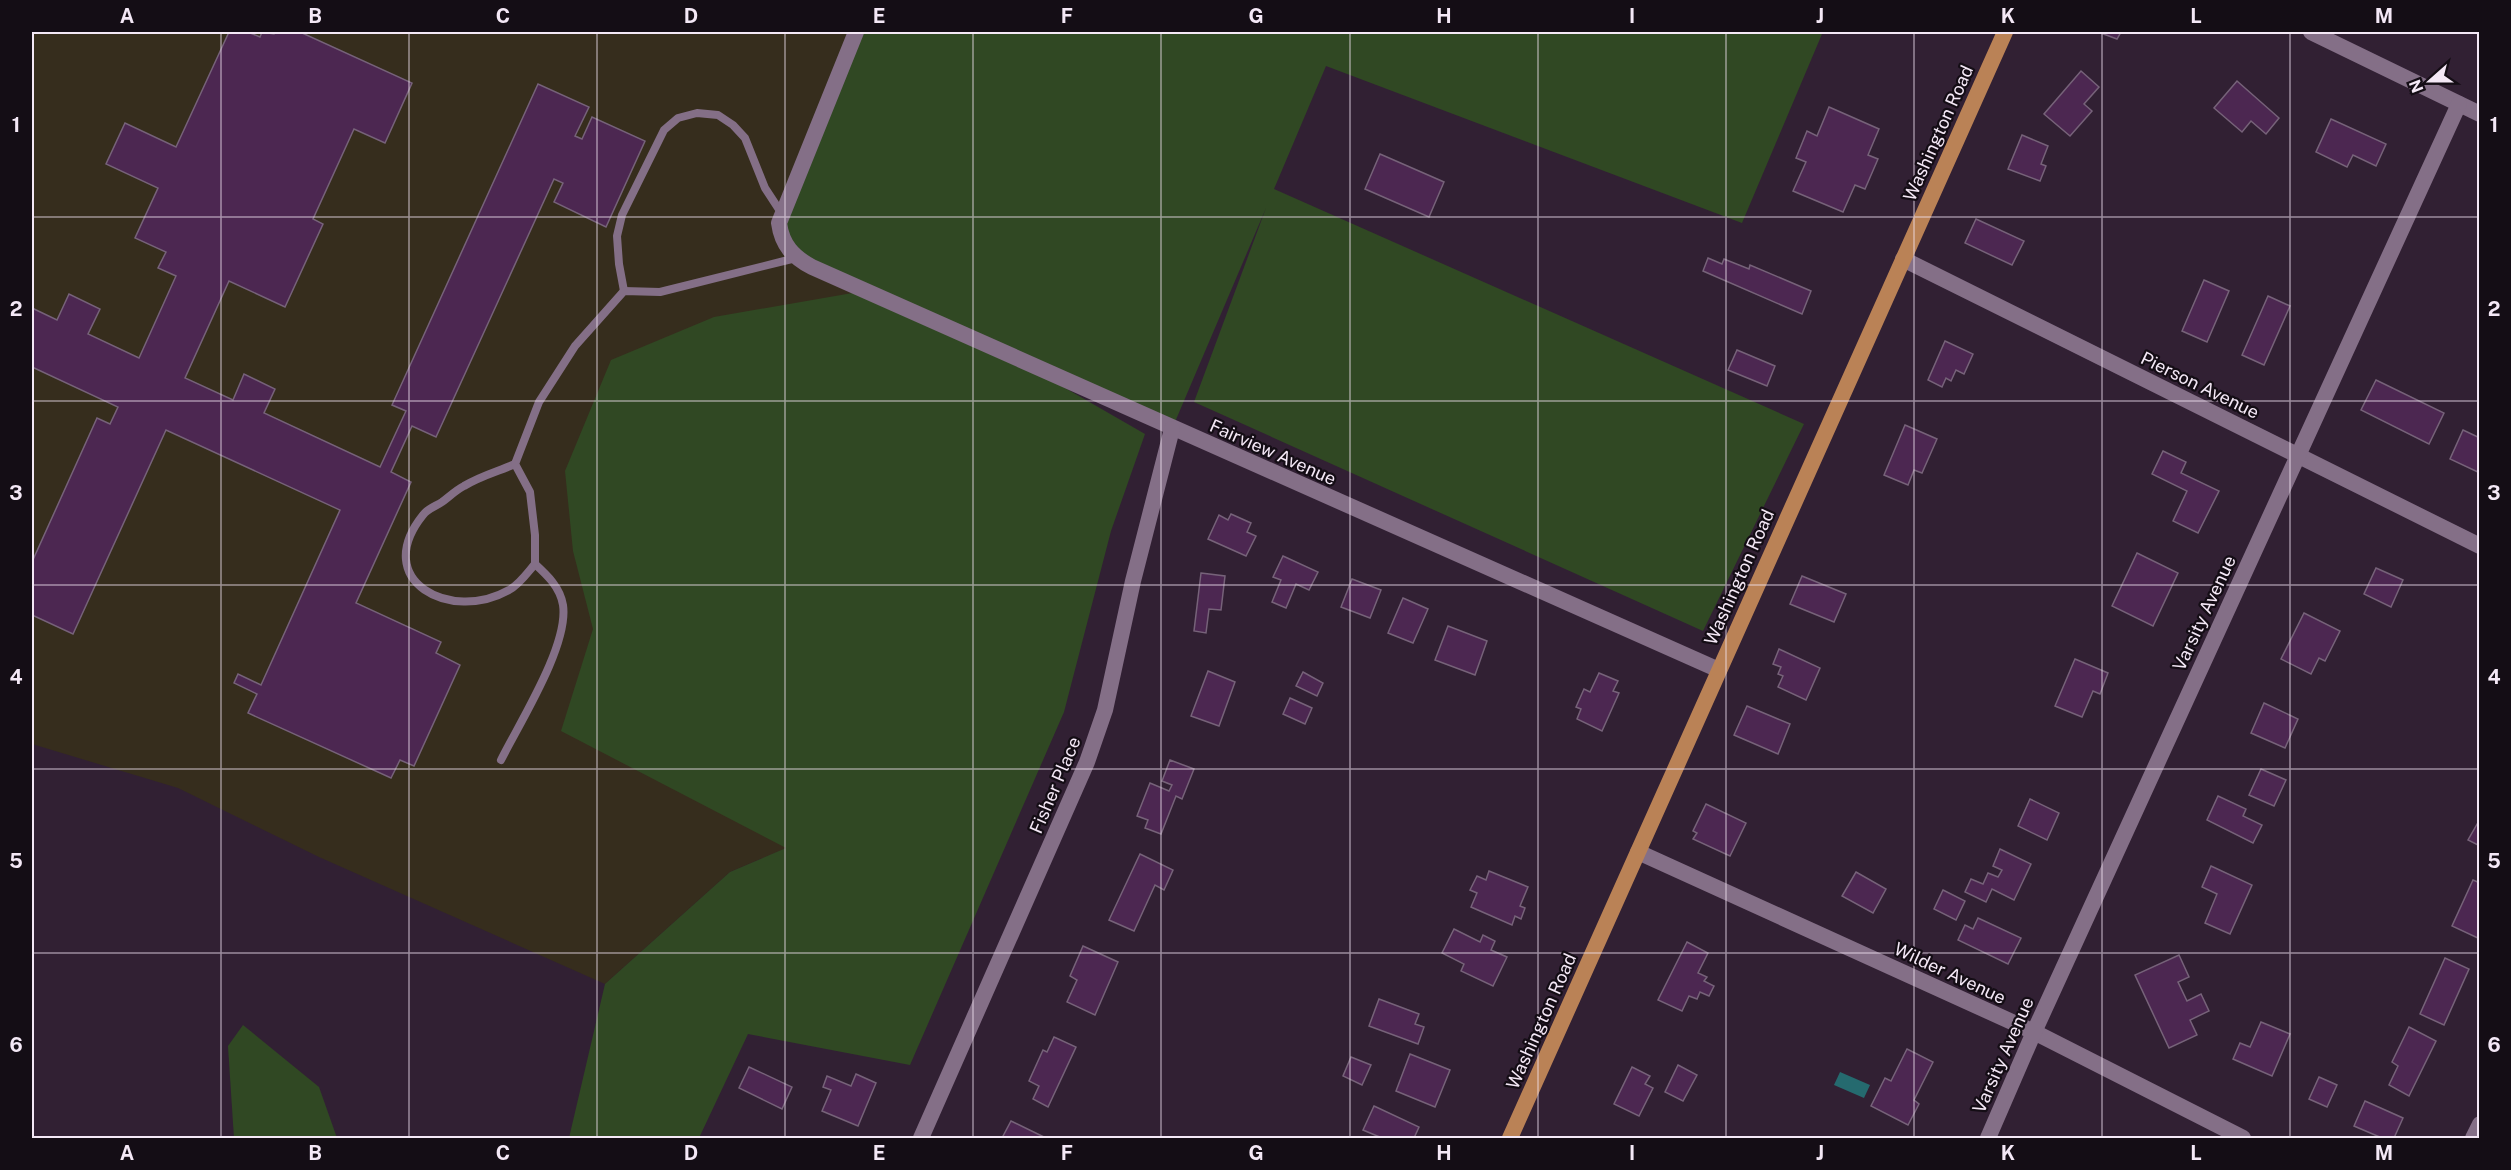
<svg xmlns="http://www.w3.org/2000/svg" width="2511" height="1170" viewBox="0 0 2511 1170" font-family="'Public Sans',sans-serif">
  <rect width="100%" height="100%" fill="#312033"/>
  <polygon fill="#362d1d" points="32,32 854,32 864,291 817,835 730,872 605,984 319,857 178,788 32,744"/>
  <g fill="#304823">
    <polygon points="854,32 1815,32 1822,34 1742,223 1326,66 1274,189 1804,424 1703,631 1194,402 1266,208 1172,429 1011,357 1145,434 1111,531 1064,712 910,1065 748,1034 699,1138 569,1138 605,984 730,872 786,848 561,731 593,629 573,551 565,471 611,360 714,317 864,291 812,267 782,238"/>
    <polygon points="243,1025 319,1087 337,1138 234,1138 228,1046"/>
  </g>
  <polygon fill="#256a6f" points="1840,1072 1870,1085 1864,1098 1834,1085"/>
  <g fill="#4c2751" stroke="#766279" stroke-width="1.5">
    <polygon points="229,32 248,32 260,37 262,32 274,34 275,32 300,32 412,83 385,143 354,129 313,219 323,224 285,307 229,281 185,378 233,400 244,374 275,389 264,413 380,467 406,411 392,405 538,84 589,107 575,136 582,139 592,117 645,141 606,227 554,202 563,183 554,179 436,437 412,426 391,472 411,482 356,603 441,642 436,653 460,665 414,766 400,760 391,778 248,713 257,694 234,683 238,674 261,685 340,510 166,430 73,634 32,615 32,562 97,418 110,424 118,407 32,367 32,308 57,320 69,294 100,309 88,334 139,358 176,276 158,268 166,252 135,238 158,188 106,164 125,123 176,147"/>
    <polygon points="2098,32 2121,32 2117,39"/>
    <polygon points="2081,71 2099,87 2084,104 2092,111 2070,136 2044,114"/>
    <polygon points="2237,81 2279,118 2266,134 2251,121 2242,132 2214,108"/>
    <polygon points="1829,107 1879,129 1868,155 1878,159 1865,189 1855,185 1843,212 1793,191 1806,162 1796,158 1807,131 1817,136"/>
    <polygon points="2331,119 2386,144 2376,166 2353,155 2347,167 2316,152"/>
    <polygon points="2022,135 2048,146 2041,164 2046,166 2040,181 2008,169"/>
    <polygon points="1380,154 1444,182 1429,217 1365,189"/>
    <polygon points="1976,219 2024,241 2012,265 1965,243"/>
    <polygon points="1708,258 1722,264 1724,259 1749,269 1750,265 1811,291 1802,314 1703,271"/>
    <polygon points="2204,280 2229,291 2207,342 2182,331"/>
    <polygon points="2268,296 2290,306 2264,365 2242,355"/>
    <polygon points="1945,341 1973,354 1964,374 1956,370 1951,381 1946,378 1942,387 1928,380"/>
    <polygon points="1737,350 1775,366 1767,386 1728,370"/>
    <polygon points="2376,380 2444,413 2429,444 2361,410"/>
    <polygon points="1905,425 1937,439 1922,473 1914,470 1908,485 1884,475"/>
    <polygon points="2463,430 2480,438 2480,473 2450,459"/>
    <polygon points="2163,451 2186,462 2181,473 2219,491 2198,533 2173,521 2187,491 2152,474"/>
    <polygon points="1231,514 1251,523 1247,532 1256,536 1246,556 1208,539 1219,515 1228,520"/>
    <polygon points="2137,553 2178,573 2153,626 2112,606"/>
    <polygon points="1283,556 1318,572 1309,590 1296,584 1286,608 1272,602 1281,580 1273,577"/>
    <polygon points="2376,568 2403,580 2391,607 2364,594"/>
    <polygon points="1201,573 1225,576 1221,610 1209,609 1206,633 1194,631"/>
    <polygon points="1802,576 1846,594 1834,622 1790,604"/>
    <polygon points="1352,579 1381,590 1370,618 1341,607"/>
    <polygon points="1403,598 1428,609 1413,643 1388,633"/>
    <polygon points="2304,613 2340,631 2325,661 2319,658 2311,674 2281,659"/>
    <polygon points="1448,626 1487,641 1475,675 1435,660"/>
    <polygon points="1779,649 1820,668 1806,700 1778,687 1783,676 1778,674 1781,667 1773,664"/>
    <polygon points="2075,659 2108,673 2100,694 2093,691 2082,717 2055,706"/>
    <polygon points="1208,671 1235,682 1219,726 1191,716"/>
    <polygon points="1303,672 1323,683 1317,696 1296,686"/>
    <polygon points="1599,673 1618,681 1613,691 1619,693 1602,731 1577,719 1581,709 1576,707 1584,689 1590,692"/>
    <polygon points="1290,698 1312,708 1305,724 1283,714"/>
    <polygon points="2264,703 2298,719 2285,748 2251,733"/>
    <polygon points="1747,706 1790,724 1778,754 1734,735"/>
    <polygon points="1170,760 1194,769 1182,799 1176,796 1161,834 1145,828 1148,820 1137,816 1150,783 1169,791 1172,785 1162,781"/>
    <polygon points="2261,769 2286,780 2274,806 2249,795"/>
    <polygon points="2218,796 2246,809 2243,816 2262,825 2253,843 2207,820"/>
    <polygon points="2030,799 2059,813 2047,840 2018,826"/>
    <polygon points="1706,804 1746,823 1730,856 1693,839 1697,833 1693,831"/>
    <polygon points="2480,819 2480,846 2468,840"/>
    <polygon points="2000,849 2031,864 2014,900 1992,889 1986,902 1965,892 1971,879 1983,884 1988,873 1998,877 2002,870 1993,866"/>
    <polygon points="1140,854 1173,870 1164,890 1155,885 1134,931 1109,920"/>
    <polygon points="2211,866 2252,885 2230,934 2205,923 2217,894 2202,887"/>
    <polygon points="1489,871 1528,887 1520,906 1525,908 1521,919 1515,916 1512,925 1471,907 1477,893 1470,890 1477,876 1486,880"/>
    <polygon points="1856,872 1886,889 1873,913 1842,896"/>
    <polygon points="2473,880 2480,883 2480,939 2452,926"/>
    <polygon points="1943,890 1965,901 1956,920 1934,909"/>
    <polygon points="1978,918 2021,938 2008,964 1958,940 1965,925 1973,929"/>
    <polygon points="1454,929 1480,942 1483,935 1495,941 1491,950 1507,957 1493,986 1461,971 1464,964 1442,953"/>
    <polygon points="1687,942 1708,953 1698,973 1707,977 1704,981 1714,986 1709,996 1700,992 1697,999 1689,996 1682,1011 1658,1000"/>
    <polygon points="1083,946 1118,962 1095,1015 1067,1002 1077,980 1070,976"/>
    <polygon points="2179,955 2189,977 2178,982 2187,1001 2201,994 2209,1011 2190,1020 2197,1035 2169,1048 2135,975"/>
    <polygon points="2445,958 2469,969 2444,1025 2420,1014"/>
    <polygon points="1379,999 1419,1014 1415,1024 1424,1027 1418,1044 1369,1026"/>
    <polygon points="2261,1022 2290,1034 2272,1076 2233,1059 2240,1043 2250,1047"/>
    <polygon points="2409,1027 2436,1041 2409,1096 2389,1085 2398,1066 2392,1062"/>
    <polygon points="1054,1037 1076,1047 1048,1107 1033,1099 1039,1086 1029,1081 1043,1050 1047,1052"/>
    <polygon points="1907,1049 1933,1062 1914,1100 1919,1104 1908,1125 1871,1106 1885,1078 1891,1081"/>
    <polygon points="1410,1054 1450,1070 1435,1107 1396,1091"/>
    <polygon points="1351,1057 1371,1065 1362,1085 1343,1076"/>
    <polygon points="1678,1065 1697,1075 1683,1101 1665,1092"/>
    <polygon points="749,1067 792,1087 782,1109 739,1088"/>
    <polygon points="1632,1067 1650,1076 1645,1084 1653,1088 1639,1116 1614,1104"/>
    <polygon points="856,1074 876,1083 858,1126 822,1111 831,1090 823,1087 827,1076 851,1086"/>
    <polygon points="2319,1077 2337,1085 2327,1107 2309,1099"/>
    <polygon points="2365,1101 2403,1118 2394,1138 2382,1138 2354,1126"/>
    <polygon points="1374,1106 1419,1127 1414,1138 1382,1138 1363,1130"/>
    <polygon points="1011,1121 1046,1138 1002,1138"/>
  </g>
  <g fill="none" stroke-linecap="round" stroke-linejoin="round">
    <g stroke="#846f87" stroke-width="8">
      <polyline points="624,291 619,264 617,236 622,215 664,130 678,118 697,113 718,115 733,125 745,138 765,188 782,214"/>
      <path d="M515 464C499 471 480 476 464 486 456 490 449 497 442 502 436 506 427 509 423 515 370 581 451 623 509 590 519 585 528 572 535 564"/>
      <path d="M501 760C520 722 569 645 563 605 560 587 547 575 535 564V535L530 492 515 464 539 402 575 346 624 291 660 292 796 258"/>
    </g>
    <g stroke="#846f87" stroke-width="16">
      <path d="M856 32 779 223C782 245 793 257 812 267L1719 670"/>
      <polyline points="2311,32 2480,114"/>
      <polyline points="1903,259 2480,546"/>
      <polyline points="1638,852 2034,1032 2243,1138"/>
      <polyline points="921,1138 1087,762 1105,710 1133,581 1172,429"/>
      <polyline points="1988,1138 2034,1032 2459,104"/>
      <polyline points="2473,1138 2480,1124"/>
    </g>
    <polyline stroke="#ba8256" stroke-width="16" points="1510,1138 2005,32"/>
  </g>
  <path fill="none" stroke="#f4e8f6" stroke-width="1.5" stroke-opacity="0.55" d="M221 32V1138M409 32V1138M597 32V1138M785 32V1138M973 32V1138M1161 32V1138M1350 32V1138M1538 32V1138M1726 32V1138M1914 32V1138M2102 32V1138M2290 32V1138M32 217H2480M32 401H2480M32 585H2480M32 769H2480M32 953H2480"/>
  <g text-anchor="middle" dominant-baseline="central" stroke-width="4.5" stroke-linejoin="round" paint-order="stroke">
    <g font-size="18" fill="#f4e8f6" stroke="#140d15">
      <text transform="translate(1938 133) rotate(-66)">Washington Road</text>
      <text transform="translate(2200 385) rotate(26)">Pierson Avenue</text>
      <text transform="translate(1273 452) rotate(24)">Fairview Avenue</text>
      <text transform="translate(1739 577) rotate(-66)">Washington Road</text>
      <text transform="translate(2204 613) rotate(-65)">Varsity Avenue</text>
      <text transform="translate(1055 785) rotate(-67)">Fisher Place</text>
      <text transform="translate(1950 973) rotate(25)">Wilder Avenue</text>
      <text transform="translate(1541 1021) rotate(-66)">Washington Road</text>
      <text transform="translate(2003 1055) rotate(-66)">Varsity Avenue</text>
    </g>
  </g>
  <rect width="2511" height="1170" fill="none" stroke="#140d15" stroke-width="66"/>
  <g transform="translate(2430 81) rotate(249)" stroke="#140d15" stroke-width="4.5" paint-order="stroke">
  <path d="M0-4.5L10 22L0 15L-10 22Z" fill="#f4e8f6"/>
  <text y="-9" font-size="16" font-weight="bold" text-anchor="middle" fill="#f4e8f6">N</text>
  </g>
  <rect x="33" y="33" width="2445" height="1104" fill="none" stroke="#f4e8f6" stroke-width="2"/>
  <g font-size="20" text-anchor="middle" font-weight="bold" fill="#f4e8f6">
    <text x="127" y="23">A</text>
    <text x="315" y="23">B</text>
    <text x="503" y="23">C</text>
    <text x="691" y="23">D</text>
    <text x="879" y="23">E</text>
    <text x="1067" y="23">F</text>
    <text x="1256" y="23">G</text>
    <text x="1444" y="23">H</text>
    <text x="1632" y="23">I</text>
    <text x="1820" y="23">J</text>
    <text x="2008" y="23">K</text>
    <text x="2196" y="23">L</text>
    <text x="2384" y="23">M</text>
    <text x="16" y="132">1</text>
    <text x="2494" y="132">1</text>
    <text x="16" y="316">2</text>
    <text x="2494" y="316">2</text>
    <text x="16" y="500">3</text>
    <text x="2494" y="500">3</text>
    <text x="16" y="684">4</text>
    <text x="2494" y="684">4</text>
    <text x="16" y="868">5</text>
    <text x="2494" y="868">5</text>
    <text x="16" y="1052">6</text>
    <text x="2494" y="1052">6</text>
    <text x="127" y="1160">A</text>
    <text x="315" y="1160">B</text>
    <text x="503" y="1160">C</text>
    <text x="691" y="1160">D</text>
    <text x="879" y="1160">E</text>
    <text x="1067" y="1160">F</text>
    <text x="1256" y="1160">G</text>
    <text x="1444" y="1160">H</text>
    <text x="1632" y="1160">I</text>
    <text x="1820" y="1160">J</text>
    <text x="2008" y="1160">K</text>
    <text x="2196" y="1160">L</text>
    <text x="2384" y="1160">M</text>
  </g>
</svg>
